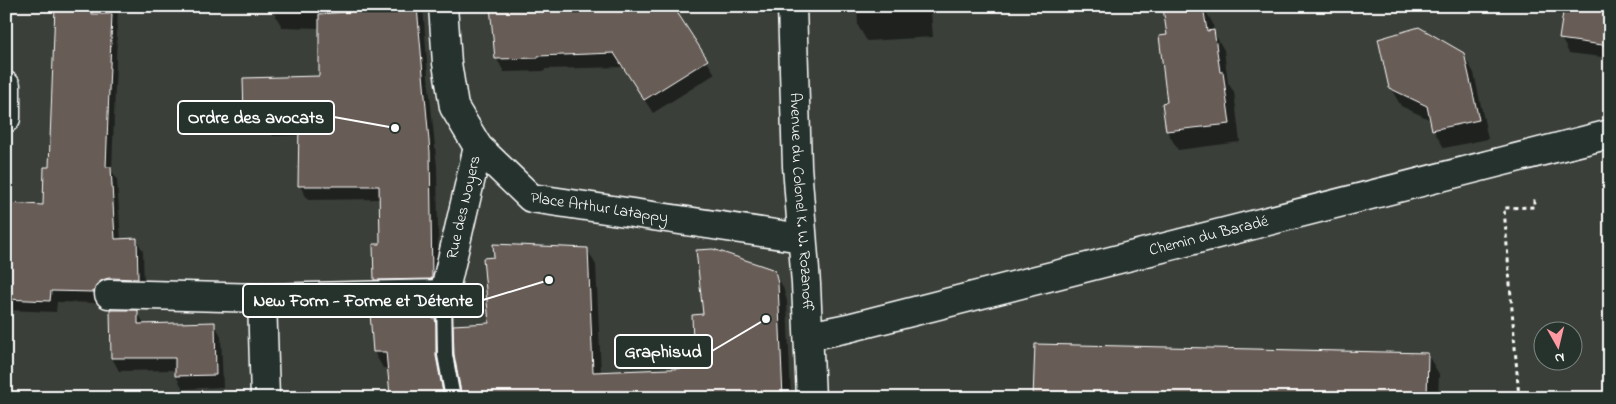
<svg xmlns="http://www.w3.org/2000/svg" width="1616" height="404" viewBox="0 0 1616 404" font-family="'Indie Flower',sans-serif">
  <rect width="100%" height="100%" fill="#3a3f39"/>
  <filter id="ink" filterUnits="userSpaceOnUse"><feTurbulence type="fractalNoise" baseFrequency=".02" numOctaves="2"/><feDisplacementMap in="SourceGraphic" scale="10" xChannelSelector="R" yChannelSelector="G"/><feConvolveMatrix kernelMatrix="1 2 1 2 8 2 1 2 1" color-interpolation-filters="sRGB"/></filter>
  <g filter="url(#ink)">
    <g fill="#0007">
      <polygon points="56,6 118,6 112,171 117,180 121,240 136,239 143,251 144,291 100,303 57,302 56,312 6,310 6,205 44,206 51,168"/>
      <polygon points="274,6 423,6 428,76 437,167 439,292 383,293 375,280 382,246 381,199 308,200 300,186 300,135 273,136 269,129 253,129 245,115 245,79 321,77 320,28 282,27 274,13"/>
      <polygon points="857,6 928,6 931,12 933,37 867,41 858,26"/>
      <polygon points="1192,6 1203,6 1213,24 1214,33 1224,50 1228,83 1234,92 1240,142 1178,150 1167,131 1164,104 1168,103 1168,36"/>
      <polygon points="1610,6 1610,58 1569,53 1561,38"/>
      <polygon points="672,7 715,74 653,113 623,67 545,69 545,71 504,72 497,59"/>
      <polygon points="1463,54 1474,73 1488,139 1444,148 1433,129 1431,120 1401,106 1390,87"/>
      <polygon points="587,249 596,265 601,373 696,369 704,316 774,271 783,287 787,301 791,398 463,398 490,324"/>
      <polygon points="431,311 441,328 450,398 392,398 391,395 389,368 383,368 374,352"/>
      <polygon points="137,312 145,325 214,323 221,336 223,387 183,389 176,376 176,370 119,371 112,358"/>
      <polygon points="1427,354 1439,374 1438,398 1035,398"/>
    </g>
    <g fill="#685c56" stroke="#fff">
      <polygon points="55,6 93,6 92,14 112,14 106,167 111,167 115,239 137,238 138,279 109,278 102,280 96,285 94,292 51,291 50,301 6,299 6,203 43,205 44,167 49,167"/>
      <polygon points="490,6 673,6 708,60 644,100 614,53 538,56 538,58 495,59"/>
      <polygon points="1180,6 1203,6 1207,31 1214,30 1220,72 1223,72 1230,124 1166,131 1162,103 1167,102 1159,36 1167,35 1163,8"/>
      <polygon points="1564,6 1610,6 1610,46 1559,39"/>
      <polygon points="417,7 430,152 432,277 432,279 374,280 373,244 380,244 379,186 298,186 299,122 263,122 263,115 244,115 243,78 319,76 319,14"/>
      <polygon points="1419,27 1464,53 1479,120 1432,130 1427,106 1389,88 1378,39"/>
      <polygon points="493,244 588,248 593,372 694,368 692,315 703,314 696,250 713,249 775,270 778,284 783,398 462,398 454,354 453,325 489,323 483,258 494,257"/>
      <polygon points="110,310 138,310 138,324 215,322 216,375 175,376 175,358 111,358"/>
      <polygon points="432,310 432,318 435,318 436,326 436,356 444,398 406,398 406,394 390,395 386,352 373,352 370,313 374,312 374,311"/>
      <polygon points="1035,344 1428,353 1427,398 1033,398"/>
    </g>
    <g fill="none" stroke-linecap="round" stroke-linejoin="round">
      <g stroke="#fff" stroke-width="18">
        <polyline id="lane" points="444,294 445,355 453,398"/>
      </g>
      <g stroke="#fff" stroke-width="31">
        <g id="street">
          <path id="s1" d="M443 6 447 63 454 107 478 147 531 198 802 238"/>
          <polyline points="6,86 6,118"/>
          <path id="s2" d="M109 294 262 298 444 294 478 147"/>
          <polyline points="262,298 265,398"/>
          <path id="s3" d="M809 336 848 328 1610 134"/>
        </g>
      </g>
      <g stroke="#fff" stroke-width="31">
        <g id="secondary">
          <path id="s4" d="M792 6 797 166 806 284 811 398"/>
        </g>
      </g>
      <polyline stroke="#fff" stroke-width="3" stroke-dasharray="4 4" stroke-linecap="butt" points="1519,398 1504,208 1534,207 1534,198"/>
      <use href="#lane" stroke="#26332d" stroke-width="14"/>
      <use href="#street" stroke="#26332d" stroke-width="28"/>
      <use href="#secondary" stroke="#26332d" stroke-width="28"/>
    </g>
  </g>
  <g text-anchor="middle" dominant-baseline="central" stroke-width="4" stroke-linejoin="round" paint-order="stroke">
    <g font-size="16" fill="#fff" stroke="#26332d">
      <text stroke="none"><textPath href="#s4" startOffset="196">Avenue du Colonel K. W. Rozanoff</textPath></text>
      <text stroke="none"><textPath href="#s1" startOffset="291">Place Arthur Latappy</textPath></text>
      <text stroke="none"><textPath href="#s2" startOffset="424">Rue des Noyers</textPath></text>
      <text stroke="none"><textPath href="#s3" startOffset="412">Chemin du Baradé</textPath></text>
    </g>
  </g>
  <path fill="none" stroke="#fff" stroke-width="2" d="M395 128L334 117M549 280L483 300M766 319L712 351"/>
  <g fill="#fff" stroke="#26332d" stroke-width="2">
    <circle cx="395" cy="128" r="5"/>
    <circle cx="549" cy="280" r="5"/>
    <circle cx="766" cy="319" r="5"/>
  </g>
  <g fill="#26332d" stroke="#fff" stroke-width="2">
    <rect x="178" y="101" width="156" height="33" rx="5"/>
    <rect x="243" y="284" width="240" height="33" rx="5"/>
    <rect x="615" y="335" width="97" height="33" rx="5"/>
  </g>
  <g font-size="18" text-anchor="middle" font-weight="bold" fill="#fff">
    <text x="256" y="123">Ordre des avocats</text>
    <text x="363" y="306">New Form - Forme et Détente</text>
    <text x="663" y="357">Graphisud</text>
  </g>
  <rect width="1616" height="404" fill="none" stroke="#26332d" stroke-width="25"/>
  <rect x="12" y="12" width="1591" height="379" fill="none" stroke="#fff" stroke-width="2" filter="url(#ink)"/>
  <g transform="translate(1558 346) rotate(172)"><circle r="24" fill="#26332d" stroke="#7d8581"/>
  <path d="M0-4L9 19L0 12L-9 19Z" fill="#ff9aa2"/>
  <text y="-8" font-size="14" font-weight="bold" text-anchor="middle" fill="#ffffff">N</text>
  </g>
</svg>
